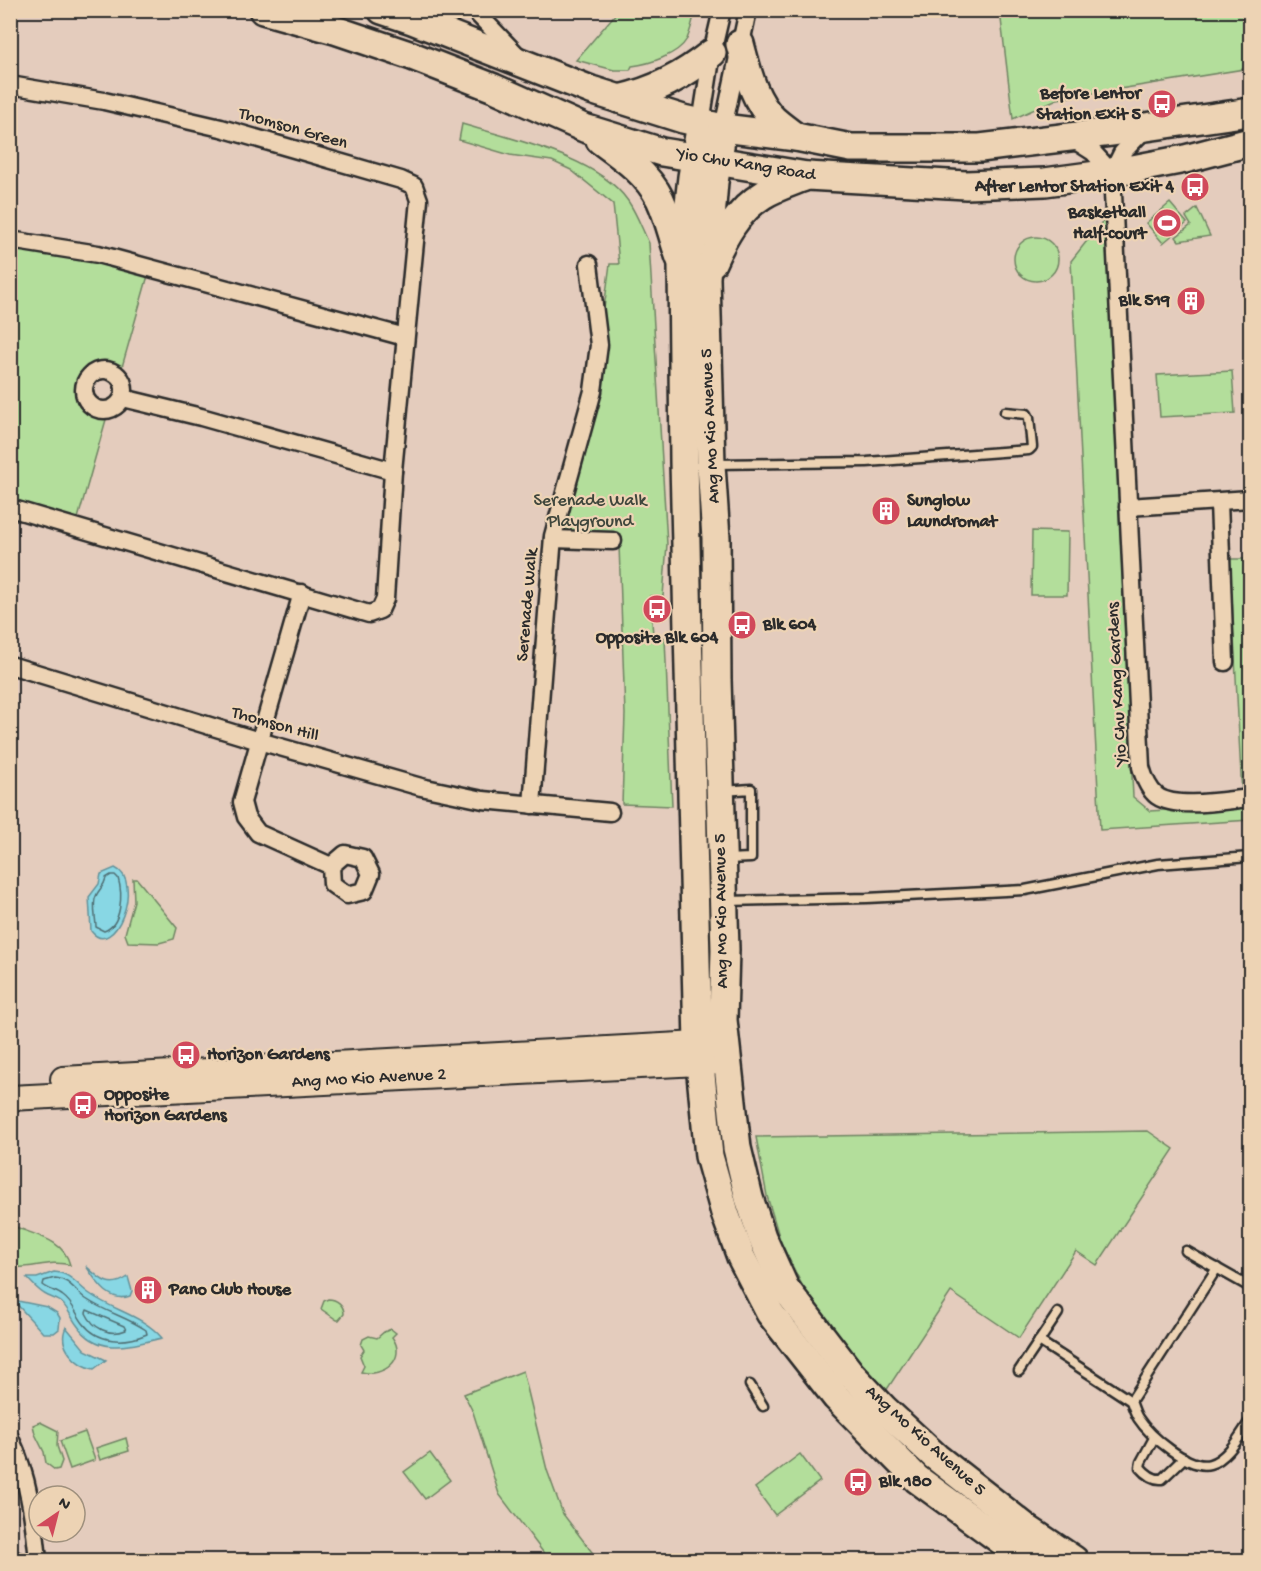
<svg xmlns="http://www.w3.org/2000/svg" width="1261" height="1571" viewBox="0 0 1261 1571" font-family="'Gochi Hand',sans-serif">
  <rect width="100%" height="100%" fill="#e4ccbd"/>
  <filter id="ink" filterUnits="userSpaceOnUse"><feTurbulence type="fractalNoise" baseFrequency=".0167" numOctaves="2"/><feDisplacementMap in="SourceGraphic" scale="12" xChannelSelector="R" yChannelSelector="G"/><feConvolveMatrix kernelMatrix="1 2 1 2 8 2 1 2 1" color-interpolation-filters="sRGB"/></filter>
  <g filter="url(#ink)">
    <g fill="#b3de9b" stroke="#6f8463" stroke-width="1.5">
      <path d="M618 11V10L695 11C693 20 691 30 687 39 678 55 649 64 632 66L630 70H614L576 60Z"/>
      <polygon points="1000,11 1250,11 1250,68 1057,99 1013,119"/>
      <path d="M462 124C512 139 598 157 628 201 637 214 642 229 649 243L667 544 663 596H650L653 635 665 638 672 806 622 804 625 714 619 545 553 536 599 345 610 264H619L613 204 571 170 552 161 510 155 459 140Z"/>
      <polygon points="1170,203 1187,223 1163,243 1146,223"/>
      <polygon points="1197,208 1210,236 1179,241 1176,237 1191,225 1186,217"/>
      <polygon points="1105,218 1133,797 1150,811 1250,805 1250,820 1100,830 1071,261"/>
      <circle cx="1036" cy="259" r="22"/>
      <path d="M11 245 149 272 122 367C114 366 106 363 98 365 78 370 69 398 88 410 93 414 100 415 107 416L75 529 11 511Z"/>
      <polygon points="1232,371 1235,413 1160,417 1157,375"/>
      <polygon points="1032,531 1068,532 1067,595 1031,595"/>
      <polygon points="1230,559 1250,559 1250,795 1242,795"/>
      <polygon points="133,879 137,879 177,928 174,939 159,943 128,942 125,934 134,901"/>
      <polygon points="1148,1131 1174,1149 1097,1265 1076,1251 1019,1338 951,1292 882,1397 815,1311 781,1243 767,1196 756,1137"/>
      <path d="M11 1225C32 1235 64 1238 70 1265 50 1259 31 1270 11 1267Z"/>
      <path d="M328 1299C337 1299 344 1305 344 1314L339 1320H337L321 1309 324 1301Z"/>
      <path d="M391 1329 396 1333 392 1337C408 1359 383 1378 361 1372L364 1366 360 1356 364 1350 361 1345 363 1339 369 1336 377 1338 384 1332Z"/>
      <polygon points="523,1371 547,1470 563,1514 598,1560 549,1560 499,1494 473,1412 464,1394"/>
      <polygon points="40,1422 58,1431 57,1446 62,1461 59,1469 55,1470 46,1463 44,1452 35,1434 33,1425"/>
      <polygon points="85,1432 95,1460 70,1469 60,1441"/>
      <polygon points="126,1438 129,1451 100,1460 96,1448"/>
      <polygon points="430,1453 450,1480 425,1499 404,1472"/>
      <polygon points="800,1454 820,1481 775,1515 755,1488"/>
    </g>
    <g fill="#88d7e4" stroke="#63929a" stroke-width="1.5">
      <path d="M115 868C145 881 114 961 91 931L89 897 99 884 101 874Z"/>
      <path d="M86 1266C100 1279 109 1290 128 1277L132 1291 130 1296C109 1304 96 1281 86 1266Z"/>
      <path d="M54 1272C71 1273 77 1285 90 1294 114 1311 142 1315 162 1338 130 1345 99 1357 77 1325 71 1317 68 1308 61 1302 57 1299 52 1298 48 1296 39 1292 34 1285 27 1278H37Z"/>
      <polygon points="13,1300 47,1307 57,1313 60,1318 59,1329 54,1333 43,1333"/>
      <path d="M66 1327 85 1350 106 1360 94 1369C76 1366 57 1346 66 1327Z"/>
    </g>
    <g fill="none" stroke-linecap="round" stroke-linejoin="round">
      <g stroke="#507075" stroke-width="1.5">
        <path d="M111 875H115L118 878C123 894 122 925 104 931L96 927C96 919 92 904 96 896 99 889 104 887 106 878Z"/>
        <path d="M55 1278C69 1279 75 1291 86 1299 105 1312 127 1317 146 1330L147 1334C124 1344 98 1343 83 1323 76 1314 73 1303 63 1296 57 1291 49 1290 43 1285L44 1281Z"/>
        <path d="M87 1310 124 1326 126 1330C109 1337 93 1328 86 1313Z"/>
      </g>
      <g stroke="#2b2b2b" stroke-width="13">
        <g id="lane">
          <polyline points="715,464 867,462 1029,450 1032,447 1029,418 1027,414 1005,412"/>
          <polyline points="723,791 751,789 751,858 726,859"/>
          <polyline points="726,901 867,898 1025,890 1158,864 1250,857"/>
          <polyline points="1186,1251 1250,1287"/>
          <path d="M1039 1341 1131 1401C1133 1407 1135 1413 1138 1418 1149 1435 1189 1470 1210 1464 1228 1459 1240 1435 1250 1421"/>
          <polyline points="1019,1371 1058,1313"/>
          <polyline points="750,1385 763,1406"/>
          <polyline points="1131,1401 1217,1268"/>
          <path d="M1154 1438 1141 1462 1140 1467C1146 1474 1153 1480 1162 1479L1184 1458"/>
          <polyline points="10,1554 25,1560"/>
        </g>
      </g>
      <g stroke="#2b2b2b" stroke-width="21">
        <g id="street">
          <polyline points="474,10 518,56"/>
          <polyline points="10,85 104,101 221,128 401,180 414,186 419,200 393,471 385,599 380,610 369,614 10,508"/>
          <polyline points="701,123 712,53 722,10"/>
          <path d="M1147 127 1122 153 1112 173 1141 767C1144 778 1148 789 1157 796 1177 810 1227 800 1250 798"/>
          <polyline points="723,128 748,10"/>
          <polyline points="1071,138 1093,152 1112,173"/>
          <polyline points="10,240 98,254 405,337"/>
          <circle cx="104" cy="390" r="20"/>
          <polyline points="123,398 201,417 393,471"/>
          <polyline points="1219,502 1225,662"/>
          <polyline points="1128,507 1250,499"/>
          <polyline points="553,539 613,541"/>
          <polyline points="302,593 242,802 246,817 258,833 331,866"/>
          <polyline points="10,665 259,741 421,787 483,800 610,812"/>
          <polyline points="532,805 553,536 593,391 599,345 589,264"/>
          <polygon points="345,854 363,858 371,874 364,891 347,895 332,884 331,866"/>
          <path d="M10 1438C28 1475 34 1519 38 1560"/>
        </g>
      </g>
      <g stroke="#2b2b2b" stroke-width="28">
        <g id="secondary">
          <polyline points="63,1079 717,1043"/>
          <polyline points="10,1098 719,1062"/>
        </g>
      </g>
      <g stroke="#2b2b2b" stroke-width="32">
        <g id="primary">
          <polyline points="263,10 335,30 412,56 494,88 584,128 662,152 807,176 966,185 1045,182 1112,173 1185,159 1250,142"/>
          <polyline points="382,10 412,20 591,90 683,119 723,128 796,137 851,148 980,148 1111,132 1250,112"/>
          <path d="M740 44C747 70 753 100 774 120 781 126 789 132 796 137"/>
          <path d="M619 99C655 91 683 76 712 53"/>
          <polyline points="701,123 692,177 682,265 684,462 698,1044 709,1156 725,1213 741,1257 770,1313 836,1397 917,1479 1028,1560"/>
          <polyline points="723,128 714,182 706,278 711,465 716,538 717,680 725,950 723,1020 737,1148 749,1198 762,1237 785,1288 851,1374 884,1409 936,1457 1029,1530 1074,1560"/>
          <path d="M600 140C622 156 647 173 660 199 669 218 673 239 680 258"/>
          <path d="M712 263C723 238 738 210 763 195 776 187 792 182 807 176"/>
        </g>
      </g>
      <use href="#lane" stroke="#edd3b4" stroke-width="8"/>
      <use href="#street" stroke="#edd3b4" stroke-width="16"/>
      <use href="#secondary" stroke="#edd3b4" stroke-width="24"/>
      <use href="#primary" stroke="#edd3b4" stroke-width="27"/>
    </g>
  </g>
  <defs>
    <g id="bus-disc" transform="scale(1.5)"><circle r="9.5" fill="#d1495b" stroke="#edd3b4"/><path d="M-5-6H5V4H4V6H2V4H-2V6H-4V4H-5ZM-3.5-4V0h7V-4ZM-3.5 1.2v1.5H-2V1.2ZM2 1.2v1.5H3.5V1.2Z" fill="#fff"/></g>
    <g id="stadium-disc" transform="scale(1.5)"><circle r="9.5" fill="#d1495b" stroke="#edd3b4"/><path d="M0-5a6.5 5 0 1 0 0 10a6.5 5 0 1 0 0-10ZM-3.5-1.8h7v3.6h-7Z" fill="#fff"/></g>
    <g id="building-disc" transform="scale(1.5)"><circle r="9.5" fill="#d1495b" stroke="#edd3b4"/><path d="M-4-6H4V6H1V3H-1V6H-4ZM-2.5-4.3h1.7v1.8h-1.7ZM.8-4.3h1.7v1.8H.8ZM-2.5-1h1.7V.8h-1.7ZM.8-1h1.7V.8H.8Z" fill="#fff"/></g>
  </defs>
  <g fill-rule="evenodd">
    <use href="#bus-disc" x="1162" y="104"/>
    <use href="#bus-disc" x="1195" y="187"/>
    <use href="#stadium-disc" x="1167" y="223"/>
    <use href="#building-disc" x="1191" y="301"/>
    <use href="#building-disc" x="886" y="511"/>
    <use href="#bus-disc" x="657" y="609"/>
    <use href="#bus-disc" x="742" y="625"/>
    <use href="#bus-disc" x="186" y="1055"/>
    <use href="#bus-disc" x="83" y="1105"/>
    <use href="#building-disc" x="148" y="1290"/>
    <use href="#bus-disc" x="858" y="1482"/>
  </g>
  <g text-anchor="middle" dominant-baseline="central" stroke-width="4.5" stroke-linejoin="round" paint-order="stroke">
    <g font-size="18" font-weight="bold" fill="#2b2b2b" stroke="#edd3b4" text-anchor="start">
      <text x="1141" y="94" text-anchor="end">Before Lentor<tspan x="1141" dy="21">Station Exit 5</tspan></text>
      <text x="1174" y="187" text-anchor="end">After Lentor Station Exit 4</text>
      <text x="1146" y="213" text-anchor="end">Basketball<tspan x="1146" dy="21">Half-court</tspan></text>
      <text x="1170" y="301" text-anchor="end">Blk 519</text>
      <text x="907" y="501">Sunglow<tspan x="907" dy="21">Laundromat</tspan></text>
      <text x="763" y="625">Blk 604</text>
      <text x="657" y="638" text-anchor="middle">Opposite Blk 604</text>
      <text x="207" y="1055">Horizon Gardens</text>
      <text x="104" y="1095">Opposite<tspan x="104" dy="21">Horizon Gardens</tspan></text>
      <text x="169" y="1290">Pano Club House</text>
      <text x="879" y="1482">Blk 180</text>
    </g>
    <g font-size="18" fill="#2b2b2b" stroke="#edd3b4">
      <text transform="translate(293 129) rotate(16)">Thomson Green</text>
      <text transform="translate(746 165) rotate(9)">Yio Chu Kang Road</text>
      <text transform="translate(711 426) rotate(-93)">Ang Mo Kio Avenue 5</text>
      <text transform="translate(528 605) rotate(-85)">Serenade Walk</text>
      <text transform="translate(1118 684) rotate(-93)">Yio Chu Kang Gardens</text>
      <text transform="translate(275 725) rotate(16)">Thomson Hill</text>
      <text transform="translate(722 911) rotate(-91)">Ang Mo Kio Avenue 5</text>
      <text transform="translate(369 1079) rotate(-3)">Ang Mo Kio Avenue 2</text>
      <text transform="translate(925 1441) rotate(42)">Ang Mo Kio Avenue 5</text>
    </g>
    <g font-size="18" fill="#3f463c" stroke="#edd3b4">
      <text x="590" y="501">Serenade Walk<tspan x="590" dy="21">Playground</tspan></text>
    </g>
  </g>
  <rect width="1261" height="1571" fill="none" stroke="#edd3b4" stroke-width="36"/>
  <rect x="18" y="18" width="1225" height="1535" fill="none" stroke="#2b2b2b" stroke-width="2" filter="url(#ink)"/>
  <g transform="translate(57 1514) rotate(35)"><circle r="28" fill="#edd3b4" stroke="#9f907d" stroke-width="1.5"/>
  <path d="M0-4.5L10 22L0 15L-10 22Z" fill="#d1495b"/>
  <text y="-9" font-size="16" font-weight="bold" text-anchor="middle" fill="#2b2b2b">N</text>
  </g>
</svg>
